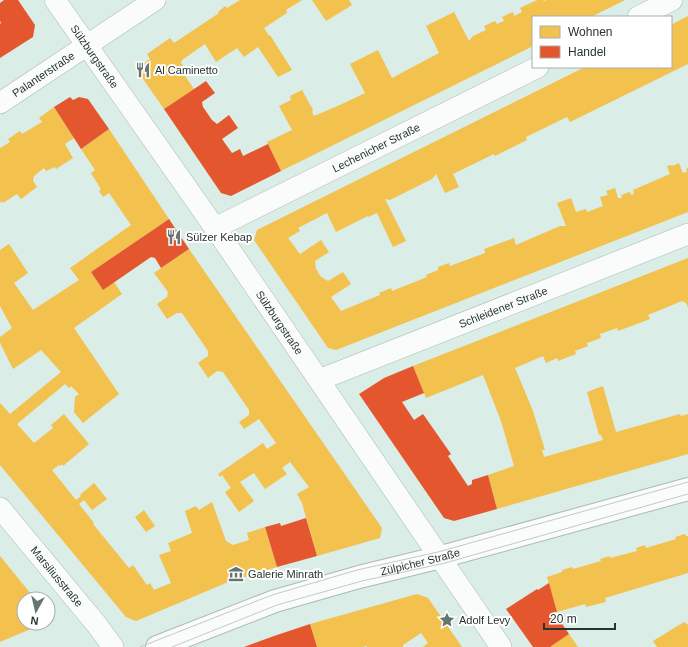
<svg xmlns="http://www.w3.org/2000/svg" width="688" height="647" viewBox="0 0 688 647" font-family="Arial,sans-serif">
  <rect width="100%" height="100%" fill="#daede6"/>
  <g fill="#f2c14e">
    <polygon points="240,0 302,0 286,10 287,13 264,28 269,36 270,35 292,70 278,77 258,47 244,57 237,48 216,62 205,44 182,60 181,63 187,71 185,76 194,89 164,109 136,69 150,59 147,54 170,38 174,43 219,13 218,12 225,6 227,8"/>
    <polygon points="312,0 349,0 352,5 326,21"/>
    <polygon points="537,0 543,0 544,1 546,0 625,0 591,17 533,17 533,46 281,171 267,142 292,130 279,106 291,100 290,96 302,90 313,110 312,112 314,116 340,105 365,93 350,64 378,50 392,78 439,53 426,26 454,12 469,41 473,36 486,30 484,26 495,21 497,24 504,21 502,17 513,12 514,16 522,12 520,8"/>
    <polygon points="688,16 688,64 570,122 567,117 526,137 527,140 495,156 494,154 453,174 459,187 445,193 436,174 432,179 390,200 385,199 406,241 393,247 377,213 368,217 368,216 336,232 327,213 298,228 300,231 288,238 300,254 321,240 329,252 315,261 316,269 321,277 328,281 343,272 351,284 331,297 341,311 380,295 379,293 391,288 392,291 427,277 426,275 438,270 438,267 449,263 450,266 485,253 484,249 514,238 516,245 560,226 566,226 557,203 571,198 576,212 586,209 587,212 603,206 600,197 608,195 606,191 615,188 618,198 622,198 621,195 630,192 631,195 634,194 633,190 670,174 667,166 672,165 673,166 679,163 683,173 687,172 686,169 688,168 688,212 336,350 328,348 254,240 257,230 585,67 671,67 671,25"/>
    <polygon points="54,107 74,138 65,144 73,158 56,169 55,167 46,171 44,168 34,176 33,181 37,187 21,199 17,194 3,203 2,201 0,203 0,148 10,142 8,139 20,131 22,134 42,122 39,118"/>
    <polygon points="109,129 169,219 91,272 103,290 114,282 122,294 74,328 119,394 83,423 74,412 75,397 79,394 71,386 69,388 65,384 17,424 34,443 53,428 51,425 64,414 89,444 63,466 62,464 60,466 59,465 52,470 76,500 81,496 80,495 94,483 107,499 92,510 84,500 79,504 94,523 93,524 129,568 133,565 147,585 150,583 154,590 171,583 159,555 171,551 168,543 192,533 185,511 196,506 199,510 212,502 226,541 233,545 249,540 247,533 265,527 277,567 226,583 136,621 126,617 0,465 0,403 10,414 61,372 41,350 13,369 0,343 0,337 12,328 0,306 0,250 9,244 28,273 14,283 33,310 79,280 70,268 131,225 109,193 103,197 99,191 101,189 91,173 95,170 81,149"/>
    <polygon points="189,249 382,528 380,538 317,556 302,503 297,494 309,487 290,462 282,468 287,474 265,489 254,473 240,482 254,501 239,512 225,492 231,488 222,475 220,477 218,474 263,443 267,449 276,443 259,419 244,429 239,422 249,415 249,410 223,372 217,371 208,378 198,363 208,356 208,351 182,313 177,313 167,319 157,304 167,297 168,292 154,273"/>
    <polygon points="688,258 688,307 686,303 682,301 648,315 650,319 618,331 617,328 600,334 601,338 587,343 588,346 575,351 576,354 558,361 557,358 546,363 543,356 515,368 533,411 545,450 542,450 544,457 603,440 601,435 599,435 587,392 603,386 616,432 680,414 681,416 688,414 688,454 497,509 488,475 514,466 501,421 483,375 426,398 413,366"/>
    <polygon points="144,510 155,526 146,532 135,517"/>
    <polygon points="685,534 686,536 688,536 688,573 605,598 606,602 586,607 585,604 557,612 547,577 562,572 562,570 572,567 573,569 601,561 600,559 610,556 610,558 637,551 636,548 645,545 646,548 676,539 675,537"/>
    <polygon points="0,556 35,599 24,599 24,623 40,623 40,625 0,642"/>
    <polygon points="417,594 428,598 462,647 423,647 428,643 421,633 403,645 403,647 367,647 367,646 362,647 317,647 310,624"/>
    <polygon points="684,622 688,625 688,647 657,647 653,641"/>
    <polygon points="569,634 578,647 550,647"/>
  </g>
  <g fill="#e4572e">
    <polygon points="4,0 18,0 35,25 33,37 0,58 0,24 1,23 0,21 0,3"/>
    <polygon points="206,81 215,93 202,102 203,107 212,120 217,124 229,115 238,128 222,139 232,153 240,149 243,156 268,144 281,171 231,196 221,193 164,109"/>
    <polygon points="70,97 73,100 79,97 88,99 109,129 81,149 54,107"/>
    <polygon points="169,219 189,249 161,268 155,258 151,257 103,290 91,272"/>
    <polygon points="413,366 424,393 402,402 414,420 423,414 451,454 448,456 468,486 472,484 472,480 488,475 497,509 454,521 444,518 359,394 384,378"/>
    <polygon points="306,518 317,556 277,567 265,527 280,523 281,526"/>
    <polygon points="549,583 557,612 554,612 569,634 550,647 533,647 506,609 537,589 538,590"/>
    <polygon points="310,624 317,647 244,647 274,636"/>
  </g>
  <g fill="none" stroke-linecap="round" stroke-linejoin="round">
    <g stroke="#abbab4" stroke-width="22">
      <g id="minor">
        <path id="s1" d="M55 0 215 228 501 647"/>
        <polyline points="638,17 672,0"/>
        <path id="s2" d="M0 103 155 0"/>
        <path id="s3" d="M215 228 538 67"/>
        <path id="s4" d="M319 380 688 234"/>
        <path id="s5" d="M0 508 97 625 113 647"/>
      </g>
    </g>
    <g stroke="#abbab4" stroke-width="24">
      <g id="tertiary">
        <path id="s6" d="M157 647 275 601 359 577 441 557 688 489"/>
      </g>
    </g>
    <use href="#minor" stroke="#f9fcfb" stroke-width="21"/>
    <use href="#tertiary" stroke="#f9fcfb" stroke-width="22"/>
    <g stroke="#c4c8c7" stroke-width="1">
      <polyline points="140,647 272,595 357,570 438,552 688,482"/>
      <polyline points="172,647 277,605 362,581 445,563 688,494"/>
    </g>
  </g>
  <defs>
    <g id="restaurant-bare" transform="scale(1.2)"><path d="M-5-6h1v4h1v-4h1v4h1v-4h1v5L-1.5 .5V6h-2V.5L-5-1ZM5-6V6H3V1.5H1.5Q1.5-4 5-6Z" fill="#657570" stroke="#fff" stroke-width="2.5" paint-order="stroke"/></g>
    <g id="museum-bare" transform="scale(1.2)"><path d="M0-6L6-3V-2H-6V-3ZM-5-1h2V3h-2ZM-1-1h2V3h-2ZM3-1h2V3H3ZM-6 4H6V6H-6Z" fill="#657570" stroke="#fff" stroke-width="2.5" paint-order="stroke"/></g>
    <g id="sight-bare" transform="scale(1.2)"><path d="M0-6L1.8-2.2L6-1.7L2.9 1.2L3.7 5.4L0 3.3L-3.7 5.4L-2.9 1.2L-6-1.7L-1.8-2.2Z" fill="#657570" stroke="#fff" stroke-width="2.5" paint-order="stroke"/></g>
  </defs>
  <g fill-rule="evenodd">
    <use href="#restaurant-bare" x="143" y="70"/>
    <use href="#restaurant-bare" x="174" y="237"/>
    <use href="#museum-bare" x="236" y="574"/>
    <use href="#sight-bare" x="447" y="620"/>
  </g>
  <g text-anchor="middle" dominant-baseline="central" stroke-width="4" stroke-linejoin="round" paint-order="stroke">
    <g font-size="11" fill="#263430" stroke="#fff">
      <text stroke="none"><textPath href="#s1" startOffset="69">Sülzburgstraße</textPath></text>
      <text stroke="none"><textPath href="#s2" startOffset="52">Palanterstraße</textPath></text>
      <text stroke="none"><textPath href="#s3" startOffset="180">Lechenicher Straße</textPath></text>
      <text stroke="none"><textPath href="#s4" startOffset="198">Schleidener Straße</textPath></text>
      <text stroke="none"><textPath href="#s1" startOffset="393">Sülzburgstraße</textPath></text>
      <text stroke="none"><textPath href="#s6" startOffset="277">Zülpicher Straße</textPath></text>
      <text stroke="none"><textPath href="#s5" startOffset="89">Marsiliusstraße</textPath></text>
    </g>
    <g font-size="11" fill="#263430" stroke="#fff" text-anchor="start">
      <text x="155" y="70">Al Caminetto</text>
      <text x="186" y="237">Sülzer Kebap</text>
      <text x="248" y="574">Galerie Minrath</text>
      <text x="459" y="620">Adolf Levy</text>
    </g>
  </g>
  <rect x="532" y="16" width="140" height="52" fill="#ffffff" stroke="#a8aeac"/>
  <rect x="540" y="26" width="20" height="12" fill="#f2c14e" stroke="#a8aeac"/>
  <text x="568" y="36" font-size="12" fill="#263430">Wohnen</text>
  <rect x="540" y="46" width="20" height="12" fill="#e4572e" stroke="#a8aeac"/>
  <text x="568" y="56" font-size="12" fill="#263430">Handel</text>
  <g transform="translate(36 611) rotate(188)"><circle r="19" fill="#ffffff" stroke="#a8aeac"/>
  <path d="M0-3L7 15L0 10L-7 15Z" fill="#657570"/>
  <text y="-6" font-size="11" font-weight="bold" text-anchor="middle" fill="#263430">N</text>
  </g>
  <path d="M544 623v6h71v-6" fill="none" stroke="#263430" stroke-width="2"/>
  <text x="550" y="623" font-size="12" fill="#263430" stroke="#ffffff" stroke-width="3" paint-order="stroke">20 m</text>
</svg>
